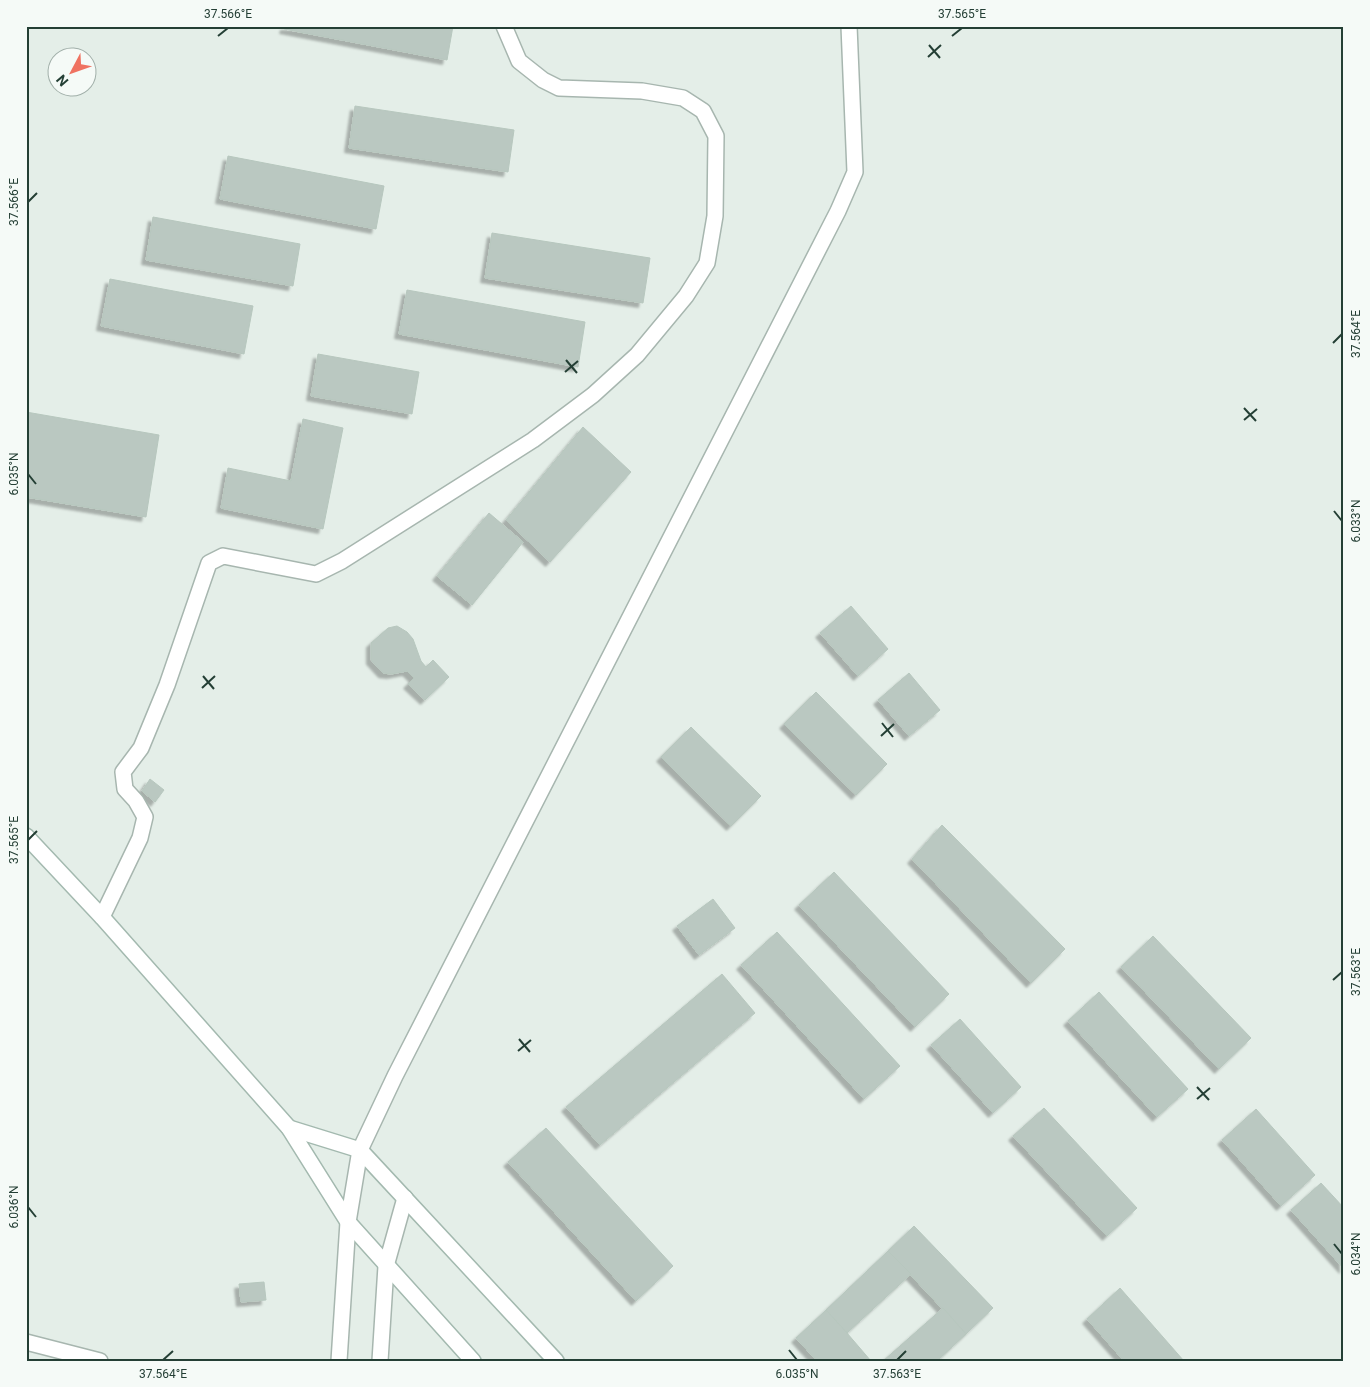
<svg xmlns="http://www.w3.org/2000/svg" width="1370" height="1387" viewBox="0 0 1370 1387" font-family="Roboto,sans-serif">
  <defs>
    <filter id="shadow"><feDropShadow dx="-4.5" dy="4.5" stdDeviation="1" flood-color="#0004"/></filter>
  </defs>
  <rect width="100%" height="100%" fill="#e4eee8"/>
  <g fill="#bac8c1" stroke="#b7c7be" filter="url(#shadow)">
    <polygon points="285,26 453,26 447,60 284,29"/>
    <polygon points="355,106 514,130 508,172 349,148"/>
    <polygon points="228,156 384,186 376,229 220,199"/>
    <polygon points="153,217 300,244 293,286 146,260"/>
    <polygon points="492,233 650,258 643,303 485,278"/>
    <polygon points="110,279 253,306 244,354 101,326"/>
    <polygon points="407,290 585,322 578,367 399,334"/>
    <polygon points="318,354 419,372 412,414 311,396"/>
    <polygon points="26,412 159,435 146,517 26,497"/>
    <polygon points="303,419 343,428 323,529 221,508 228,468 291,481"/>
    <polygon points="583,427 631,472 550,562 506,520"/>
    <polygon points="489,513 523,542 472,605 437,576"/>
    <polygon points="851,606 888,649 858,676 820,633"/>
    <polygon points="397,626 407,632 413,639 421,661 426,667 433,660 449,677 425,700 408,684 414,678 407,671 391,674 383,673 371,660 371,643 388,628"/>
    <polygon points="909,673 940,710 909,736 878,700"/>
    <polygon points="816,692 887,764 856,795 784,724"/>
    <polygon points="691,727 761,796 731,826 661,757"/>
    <polygon points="150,779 164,790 155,802 142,791"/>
    <polygon points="942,825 1065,949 1031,983 912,859"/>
    <polygon points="834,872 949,994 915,1027 799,905"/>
    <polygon points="713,899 735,928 699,955 677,926"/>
    <polygon points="777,932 900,1066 864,1099 741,965"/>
    <polygon points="1153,936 1251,1038 1219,1069 1121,967"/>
    <polygon points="722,974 755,1013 600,1145 566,1107"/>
    <polygon points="1099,992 1188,1089 1157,1117 1068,1021"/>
    <polygon points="960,1019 1021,1087 993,1113 931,1045"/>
    <polygon points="1044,1108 1137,1208 1107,1236 1013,1136"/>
    <polygon points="1256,1109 1315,1175 1281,1206 1222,1140"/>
    <polygon points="546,1128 673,1266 636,1301 508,1162"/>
    <polygon points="1321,1183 1344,1208 1344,1269 1291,1210"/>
    <polygon points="914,1226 993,1308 966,1334 888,1251"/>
    <polygon points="888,1251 911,1274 847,1333 826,1310"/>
    <polygon points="264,1282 266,1300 241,1302 239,1284"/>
    <polygon points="1120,1288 1184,1361 1124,1361 1087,1319"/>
    <polygon points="943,1308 966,1334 937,1361 883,1361"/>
    <polygon points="826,1310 847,1333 871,1361 817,1361 796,1338"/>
  </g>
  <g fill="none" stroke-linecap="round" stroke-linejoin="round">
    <g stroke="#a7b6af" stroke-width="18">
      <g id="street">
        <polyline points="102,917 140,838 145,817 136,801 125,789 123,772 141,748 167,685 209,563 223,556 316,574 342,561 533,440 593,395 637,355 686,296 707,263 715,216 716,136 703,111 683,98 642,91 559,88 543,80 519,61 504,26"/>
        <polyline points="26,1342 100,1361"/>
        <polyline points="339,1361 348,1222 360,1150 395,1076 838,211 855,172 849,26"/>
        <polyline points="380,1361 386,1266 405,1198"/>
      </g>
    </g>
    <g stroke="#a3b9af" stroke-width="18">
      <g id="secondary">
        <polyline points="26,836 102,917 289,1128 348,1222 473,1361"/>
        <polyline points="289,1128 360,1150 556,1361"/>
      </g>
    </g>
    <use href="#street" stroke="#fff" stroke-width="15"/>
    <use href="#secondary" stroke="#fff" stroke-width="15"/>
  </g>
  <path fill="none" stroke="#243f35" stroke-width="2" d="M218 36 228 28M952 36 962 28M929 45 940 58M928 57 941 45M28 202 37 193M1333 343 1342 334M566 360 577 373M565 372 578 361M1244 408 1256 421M1244 420 1257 409M28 474 36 484M1334 511 1342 521M203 676 214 689M202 688 215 676M882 723 893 737M881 736 894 724M28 840 37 831M1333 980 1342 972M519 1039 530 1052M518 1051 531 1040M1197 1087 1209 1100M1197 1099 1210 1088M28 1207 36 1217M1334 1244 1342 1254M789 1350 797 1360M163 1360 173 1351M897 1360 906 1351"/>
  <rect width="1370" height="1387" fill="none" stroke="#f5faf7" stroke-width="55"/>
  <g transform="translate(72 72) rotate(229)"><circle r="24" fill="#f5faf7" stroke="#a1afa9"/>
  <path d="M0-4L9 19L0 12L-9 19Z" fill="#ef7261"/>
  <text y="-8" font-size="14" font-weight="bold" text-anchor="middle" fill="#243f35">N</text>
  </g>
  <rect x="28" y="28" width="1314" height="1332" fill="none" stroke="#243f35" stroke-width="2"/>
  <g font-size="12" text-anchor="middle" fill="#243f35">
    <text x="228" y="18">37.566°E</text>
    <text x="962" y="18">37.565°E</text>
    <text transform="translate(14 202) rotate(-90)" y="4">37.566°E</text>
    <text transform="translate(1356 334) rotate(-90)" y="4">37.564°E</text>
    <text transform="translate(14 474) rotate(-90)" y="4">6.035°N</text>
    <text transform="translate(1356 521) rotate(-90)" y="4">6.033°N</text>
    <text transform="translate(14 840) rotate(-90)" y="4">37.565°E</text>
    <text transform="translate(1356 972) rotate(-90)" y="4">37.563°E</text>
    <text transform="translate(14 1207) rotate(-90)" y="4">6.036°N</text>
    <text transform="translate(1356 1254) rotate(-90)" y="4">6.034°N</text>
    <text x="163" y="1378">37.564°E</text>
    <text x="797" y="1378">6.035°N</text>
    <text x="897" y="1378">37.563°E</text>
  </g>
</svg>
